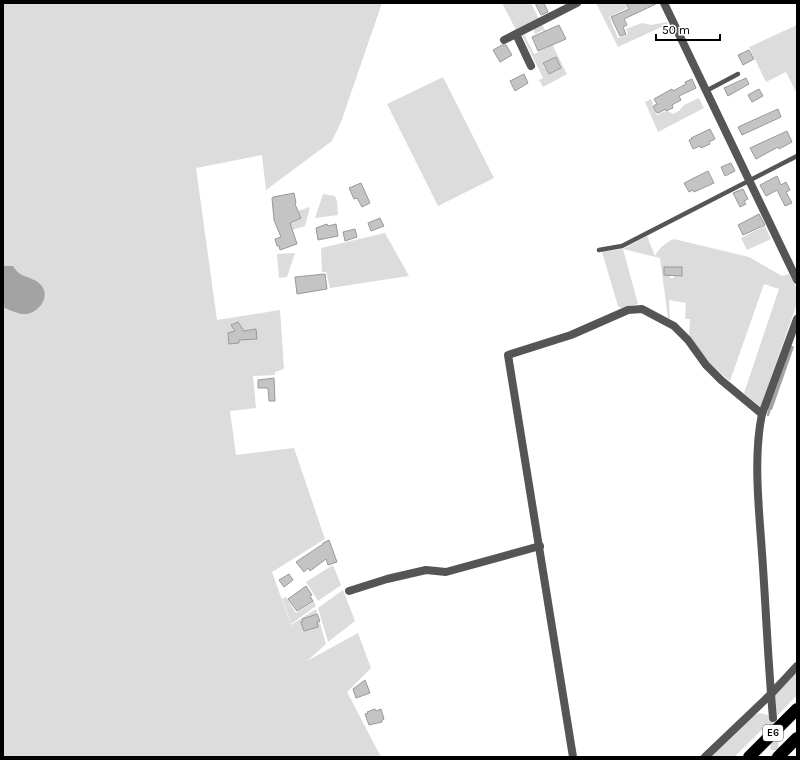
<svg xmlns="http://www.w3.org/2000/svg" width="800" height="760" viewBox="0 0 800 760" font-family="Karla,sans-serif">
  <rect width="100%" height="100%" fill="#fff"/>
  <g fill="#dcdcdc" fill-rule="evenodd">
    <polygon points="3,3 382,3 341,122 332,141 266,190 262,155 196,168 217,320 280,310 284,369 275,372 275,375 253,376 256,408 230,411 236,455 294,448 325,539 272,572 291,625 316,609 326,644 307,661 358,633 371,668 347,692 381,757 3,757"/>
    <polygon points="502,3 531,3 539,19 516,30"/>
    <polygon points="596,3 625,3 627,8 609,17 618,38 628,34 626,29 642,23 651,25 667,22 668,24 618,47"/>
    <path d="M542 24 567 74 543 87 539 80 543 78 522 35 524 34 534 54 551 46 543 30 535 34 533 28ZM556 57 561 68 549 74 545 68H544L543 63Z"/>
    <polygon points="797,25 797,94 786,72 766,82 749,47"/>
    <polygon points="443,77 494,178 438,206 387,104"/>
    <polygon points="699,98 704,108 658,132 645,102 651,99 653,104 652,105 657,115 665,111 665,112 668,111 673,114 679,111 684,105"/>
    <polygon points="323,194 335,196 337,201 338,215 315,218"/>
    <polygon points="310,207 305,226 292,230 286,215"/>
    <polygon points="765,226 771,239 747,250 741,238"/>
    <polygon points="385,233 409,276 330,288 326,272 322,272 321,248"/>
    <path d="M647 236 655 256C660 247 665 243 674 239L749 257 782 276 789 274 797 289V303L761 406H759L744 393 779 289 764 284 730 381 710 364 689 335 690 319H685L686 303 669 300 670 318H668L660 258 623 249 638 304 620 308 618 306 602 252 623 249ZM664 267H682V276H674V278H670V275H664Z"/>
    <polygon points="295,253 287,277 279,278 277,254"/>
    <polygon points="333,565 341,585 318,601 306,582"/>
    <polygon points="343,590 355,621 328,642 318,608"/>
    <polygon points="286,597 296,613 314,601 316,606 291,624 282,599"/>
    <polygon points="797,671 797,695 777,716 775,694"/>
    <polygon points="760,713 768,715 770,722 734,757 710,757 754,715"/>
  </g>
  <g fill="#a3a3a3">
    <path d="M3 266H13C15 269 18 273 22 275 30 279 38 279 43 288 49 299 38 312 27 314 20 315 9 310 3 307Z"/>
    <polygon points="789,344 794,347 772,410 766,408"/>
  </g>
  <g fill="none" stroke-linecap="round" stroke-linejoin="round">
    <polyline stroke="#a3a3a3" stroke-width="2.5" points="768,415 770,408"/>
  </g>
  <g fill="#c4c4c4" stroke="#999">
    <polygon points="535,3 544,3 548,12 541,15"/>
    <polygon points="626,3 658,3 624,19 627,25 623,27 626,34 620,36 611,17 629,9"/>
    <polygon points="559,25 566,39 538,51 532,37"/>
    <polygon points="502,45 506,45 512,55 500,62 493,50"/>
    <polygon points="749,50 754,59 743,65 738,55"/>
    <polygon points="556,57 561,68 549,74 543,63"/>
    <polygon points="524,74 528,83 515,91 510,81"/>
    <polygon points="746,78 749,84 728,96 724,88"/>
    <polygon points="692,79 696,88 679,96 681,100 672,105 673,108 666,111 666,109 658,113 656,112 653,106 657,104 654,99 672,89 673,91 686,84 685,82"/>
    <polygon points="759,89 763,96 752,102 748,95"/>
    <polygon points="778,109 781,117 742,135 738,127"/>
    <polygon points="710,129 715,139 709,142 710,144 701,148 700,146 693,149 689,140 692,139 691,138"/>
    <polygon points="787,131 792,142 779,149 778,147 756,159 750,148"/>
    <polygon points="731,163 735,171 725,176 721,167"/>
    <polygon points="708,171 714,183 694,192 693,190 689,192 684,183"/>
    <polygon points="777,176 781,185 786,182 790,190 786,192 792,203 785,206 777,190 766,196 760,185"/>
    <polygon points="361,183 370,203 362,207 357,198 354,199 349,188"/>
    <polygon points="743,189 748,199 744,201 746,204 740,207 733,193"/>
    <polygon points="294,193 296,203 295,204 301,218 290,223 297,244 280,250 279,246 277,246 275,239 281,237 274,220 272,198 273,198 273,197"/>
    <polygon points="759,214 765,225 743,235 738,225"/>
    <polygon points="380,218 384,226 371,231 368,223"/>
    <polygon points="327,224 328,226 336,224 338,236 318,240 316,228"/>
    <polygon points="355,229 357,237 345,241 343,232"/>
    <polygon points="664,267 682,267 682,276 664,275"/>
    <polygon points="325,274 327,289 297,294 295,277"/>
    <polygon points="238,322 244,331 256,329 257,339 239,340 239,343 229,344 228,333 235,331 231,325"/>
    <polygon points="274,378 275,401 269,401 268,388 258,388 258,380"/>
    <polygon points="329,540 337,562 328,565 326,559 310,571 308,568 304,572 296,562 323,544 323,543"/>
    <polygon points="289,574 293,580 284,587 279,580"/>
    <polygon points="306,586 312,595 310,596 313,601 297,611 288,599"/>
    <polygon points="317,614 320,621 317,622 318,627 304,631 301,622 303,621 302,619"/>
    <polygon points="365,680 370,693 356,698 353,689"/>
    <polygon points="375,709 376,711 381,709 384,719 382,720 382,722 369,725 365,714 368,713 367,712"/>
  </g>
  <g fill="none" stroke-linecap="round" stroke-linejoin="round">
    <polyline stroke="#d9d9d9" stroke-width="8" stroke-dasharray="8 4" stroke-linecap="butt" points="773,718 775,757"/>
    <g stroke="#555" stroke-width="4.5">
      <polyline points="706,91 738,74"/>
      <polyline points="599,250 622,246 797,156"/>
    </g>
    <g stroke="#555" stroke-width="8">
      <polyline points="664,3 797,280"/>
      <polyline points="516,34 531,66"/>
      <polyline points="504,40 577,3"/>
      <polyline points="349,591 387,579 426,570 446,572 540,546"/>
      <path d="M773 718C768 663 766 608 762 553 759 509 753 457 762 414L797 319"/>
      <polyline points="573,757 508,355 571,335 628,310 642,309 674,326 688,340 706,365 721,380 762,414"/>
      <polyline points="705,757 771,694 797,666"/>
    </g>
    <g stroke="#000" stroke-width="12">
      <polyline points="749,757 797,709"/>
      <polyline points="778,757 797,738"/>
    </g>
  </g>
  <g text-anchor="middle" dominant-baseline="central" stroke-width="3" stroke-linejoin="round" paint-order="stroke">
    <rect fill="#fff" stroke="#4c4c4c" stroke-width="1" x="763" y="725" width="20" height="16" rx="3"/>
    <g font-size="10" font-weight="bold" fill="#000">
      <text x="773" y="733">E6</text>
    </g>
  </g>
  <rect width="800" height="760" fill="none" stroke="#000000" stroke-width="8"/>
  <path d="M656 34v6h64v-6" fill="none" stroke="#000000" stroke-width="2"/>
  <text x="662" y="34" font-size="12" fill="#000000" stroke="#ffffff" stroke-width="3" paint-order="stroke">50 m</text>
</svg>
